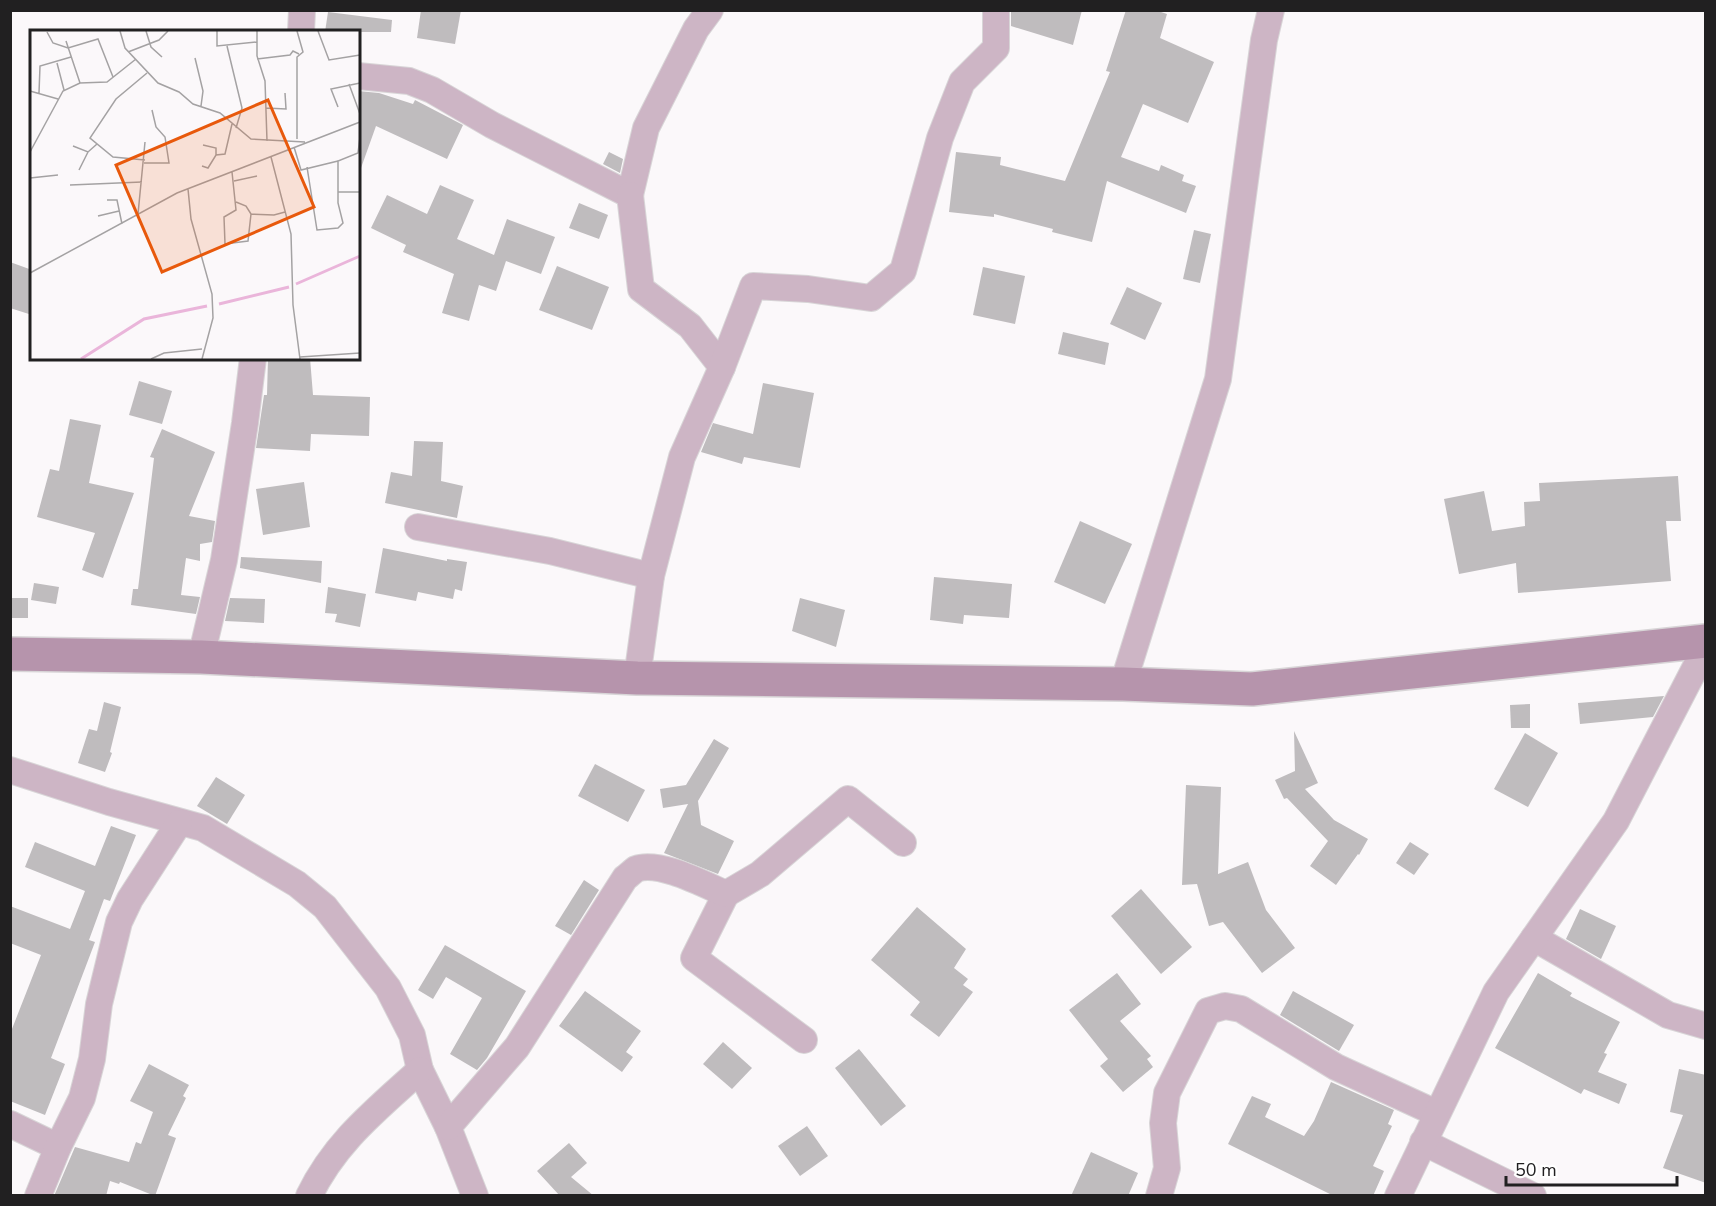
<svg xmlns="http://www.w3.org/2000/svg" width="1716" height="1206" viewBox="0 0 1716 1206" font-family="'Nunito Sans',sans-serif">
  <rect width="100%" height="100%" fill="#fbf8fa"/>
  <g fill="#bfbcbe">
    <polygon points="421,10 461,10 455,44 417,38"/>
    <polygon points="1011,10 1082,10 1073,45 1011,26"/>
    <polygon points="1126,10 1155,10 1167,14 1160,38 1214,62 1188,123 1143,104 1121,157 1159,171 1161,165 1184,175 1182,181 1196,186 1186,213 1107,181 1092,242 1052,232 1053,229 994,214 994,217 949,212 956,152 1001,157 1000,165 1065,181 1110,72 1106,71"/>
    <polygon points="328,12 392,20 391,32 325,32"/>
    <polygon points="358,91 379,93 413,104 415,100 463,125 447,159 376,126 361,168 358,167"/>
    <polygon points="609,152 623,159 620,173 603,164"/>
    <polygon points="440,185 474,200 457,239 494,255 507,219 555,237 541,274 506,261 496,291 479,285 469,321 442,313 454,274 403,252 406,245 371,228 387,195 427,214"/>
    <polygon points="579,203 608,215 599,239 569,228"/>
    <polygon points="1194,230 1211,234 1200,283 1183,279"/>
    <polygon points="10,262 32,270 32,315 10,308"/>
    <polygon points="557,266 609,287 592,330 539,310"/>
    <polygon points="983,267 1025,276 1015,324 973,315"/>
    <polygon points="1127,287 1162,303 1145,340 1110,324"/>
    <polygon points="1063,332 1109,343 1105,365 1058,354"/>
    <polygon points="268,358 310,358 313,395 370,397 369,436 311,434 310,451 256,448 264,395 267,395"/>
    <polygon points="139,381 172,391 162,424 129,415"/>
    <polygon points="763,383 814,393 800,468 744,457 742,464 701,452 713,423 753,434"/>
    <polygon points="70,419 101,425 89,483 134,493 103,578 82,570 95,533 37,517 50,469 59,471"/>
    <polygon points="162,429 215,452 189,516 215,521 212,542 200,544 200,561 186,558 181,595 200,597 196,614 131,605 133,589 138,589 154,458 150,457"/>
    <polygon points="414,441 443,442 441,481 463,486 457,518 385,503 391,472 412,476"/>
    <polygon points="1678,476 1681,521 1666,521 1671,581 1518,593 1516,563 1459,574 1444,499 1484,491 1492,531 1525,526 1524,502 1540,501 1539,483"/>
    <polygon points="304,482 310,527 263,535 256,489"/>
    <polygon points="1080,521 1132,544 1105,604 1054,582"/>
    <polygon points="383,548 447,561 447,559 467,562 462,591 455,589 453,599 418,592 416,601 375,593"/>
    <polygon points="241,557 322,561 321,583 240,568"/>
    <polygon points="934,577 1012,584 1009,618 964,615 963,624 930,620"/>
    <polygon points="34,583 59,587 56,604 31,600"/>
    <polygon points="328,587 366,594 360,627 335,622 337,614 325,613"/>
    <rect x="10" y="598" width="18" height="20"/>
    <polygon points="230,598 265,599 264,623 225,621"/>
    <polygon points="800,598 845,610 836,647 792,631"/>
    <polygon points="1664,696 1653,717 1580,724 1578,703"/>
    <polygon points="104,702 121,707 110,752 112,753 105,772 78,763 89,729 97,731"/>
    <polygon points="1530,704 1530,728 1511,728 1510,705"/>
    <polygon points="1294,731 1318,783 1305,789 1334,820 1368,839 1359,855 1358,854 1336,885 1310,866 1328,841 1287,798 1284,799 1275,780 1295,771"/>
    <polygon points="1525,733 1558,753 1528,807 1494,789"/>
    <polygon points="714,739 729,748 698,801 701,825 734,841 718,874 664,853 688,804 663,808 660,789 686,785"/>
    <polygon points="595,764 645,790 628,822 578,796"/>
    <polygon points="216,777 245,795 227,824 197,806"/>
    <polygon points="1186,785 1221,787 1218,874 1248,862 1266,910 1295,948 1262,973 1223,922 1209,926 1197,884 1182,885"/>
    <polygon points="111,826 136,835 110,901 104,899 89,940 95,942 51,1058 65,1064 45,1115 10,1101 10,1034 41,955 10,943 10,906 70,929 85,891 25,867 35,842 95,866"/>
    <polygon points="1410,842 1429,854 1414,875 1396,863"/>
    <polygon points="584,880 599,890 571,935 555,926"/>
    <polygon points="1141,889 1192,947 1161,974 1111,916"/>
    <polygon points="917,907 966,949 954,968 968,979 963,985 973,992 939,1037 910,1015 920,1002 871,960"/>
    <polygon points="1580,909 1616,926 1601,959 1566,939"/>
    <polygon points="445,945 526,991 487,1058 477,1070 450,1054 482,998 446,977 433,999 418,990"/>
    <polygon points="1117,973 1141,1004 1120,1021 1151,1056 1147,1059 1153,1067 1123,1092 1100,1066 1108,1059 1069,1010"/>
    <polygon points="1538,973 1572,993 1570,996 1620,1022 1604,1053 1607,1054 1598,1072 1627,1084 1619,1104 1584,1089 1581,1094 1495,1048"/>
    <polygon points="585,991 641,1031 626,1052 633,1057 622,1072 559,1026"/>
    <polygon points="1293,991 1354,1025 1339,1051 1280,1015"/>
    <polygon points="723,1042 752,1068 732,1089 703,1064"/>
    <polygon points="859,1049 906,1106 881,1126 835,1068"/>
    <polygon points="149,1064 189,1085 183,1096 186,1098 168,1135 176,1138 155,1196 120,1182 119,1184 110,1181 106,1196 54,1196 75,1147 129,1162 136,1142 141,1144 153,1112 130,1101"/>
    <polygon points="1679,1069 1706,1075 1706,1183 1663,1168 1683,1115 1670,1112"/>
    <polygon points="1331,1082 1394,1110 1388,1124 1392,1126 1373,1166 1384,1171 1373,1196 1334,1196 1228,1144 1252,1096 1271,1104 1265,1117 1304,1136 1314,1121"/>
    <polygon points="807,1126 828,1156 800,1176 778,1146"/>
    <polygon points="569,1143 587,1163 571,1177 594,1196 560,1196 537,1171"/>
    <polygon points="1091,1152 1138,1173 1128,1196 1071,1196"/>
  </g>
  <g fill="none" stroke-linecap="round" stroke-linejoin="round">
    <g stroke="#d8d5d7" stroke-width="28">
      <g id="street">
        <polyline points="301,32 302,10"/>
        <polyline points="358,76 409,81 432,90 492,125 630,195 646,128 696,29 710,10"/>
        <polyline points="630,195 641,289 690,326 722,367"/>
        <polyline points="418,527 550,551 651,576"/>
        <polyline points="201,657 224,560 245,423 253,358"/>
        <polyline points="637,678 651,576 682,457 722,367 753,286 808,289 871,298 903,271 940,138 962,82 996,48 996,10"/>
        <polyline points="1123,684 1218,379 1264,40 1271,10"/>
        <polyline points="10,770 109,802 203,828 297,884 325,907 388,988 412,1035 420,1070 448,1127 475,1196"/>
        <polyline points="726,894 694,958 804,1040"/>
        <polyline points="1534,938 1668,1015 1706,1026"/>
        <polyline points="10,1124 58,1147"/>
        <path d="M448 1127 517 1047 625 878C628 876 633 871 636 869 659 860 705 885 726 894L760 874 848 799 903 843"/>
        <polyline points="1423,1142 1533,1196"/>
        <polyline points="38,1196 58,1147 82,1098 92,1059 99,1004 119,922 130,899 179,823"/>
        <path d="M309 1196C335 1142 376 1110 420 1070"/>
        <polyline points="1159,1196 1167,1168 1163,1123 1167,1093 1208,1011 1225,1006 1241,1009 1336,1067 1436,1113"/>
        <polyline points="1398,1196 1496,992 1616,821 1706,647"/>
      </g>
    </g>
    <g stroke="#d8d5d7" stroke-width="36">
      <polyline id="secondary" points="10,654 201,657 637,678 1123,684 1252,689 1706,641"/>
    </g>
    <use href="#street" stroke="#cdb5c5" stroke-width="26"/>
    <use href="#secondary" stroke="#b694ac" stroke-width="33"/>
  </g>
  <g transform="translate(30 30)">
    <rect width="330" height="330" fill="#fbf8fa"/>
    <path fill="none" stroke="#eab5da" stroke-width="3" d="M266 254 330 226M189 274 259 257M51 329 114 289 177 276"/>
    <path fill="none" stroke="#a4a2a3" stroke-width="1.5" d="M90 1 95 18 128 53 149 62 163 74 190 83 221 109 275 112M116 1 121 17 132 27M187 1V16L227 12M227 1V26L235 51 237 111M288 1 299 30 330 25M17 2 23 13 38 18 68 9 83 47M36 11 50 53 77 52 106 29M197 16 212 78 206 98M98 22 129 10 138 1M165 28 173 61 171 76M227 29 260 25 263 21 269 24M27 33 34 60M319 54 330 84M0 61 28 69M9 63 10 36 41 27M308 77 301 59 330 53M236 78 256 79 255 63M267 109V27L273 22 267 1M173 115 186 118V125M43 116 58 122 67 114M264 117 271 140 308 131M0 122 33 61 50 53M241 127 261 204 263 275 270 329M115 130 83 127 60 108 86 69 117 43M114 133H139L135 107 126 97 122 80M172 136 178 138 186 125 195 124 202 94M277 137 287 200 308 198 313 193 308 173V131L328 123 330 107M49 140 58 122M202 142 206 180 194 187 195 214 218 211 221 184 244 185 255 182M0 148 28 145M204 151 227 146M40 155 112 152M158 159 161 189 182 264 183 288 172 329M308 162H330M77 170H87L92 194M206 172 216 176 221 184M108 184 115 112M68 186 89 181M0 243 147 163 330 92M270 327 330 323M121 329 134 323 172 319"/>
    <path fill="#e8590c" fill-opacity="0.15" stroke="#e8590c" stroke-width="3" d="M238 70 284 177 132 242 86 135Z"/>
    <rect width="330" height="330" fill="none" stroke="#212021" stroke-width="3"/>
  </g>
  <rect width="1716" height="1206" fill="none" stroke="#212021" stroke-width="24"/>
  <path d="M1506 1176v9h171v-9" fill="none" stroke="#212021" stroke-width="3"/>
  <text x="1515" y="1176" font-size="18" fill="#212021" stroke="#ffffff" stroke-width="4.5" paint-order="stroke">50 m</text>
</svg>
